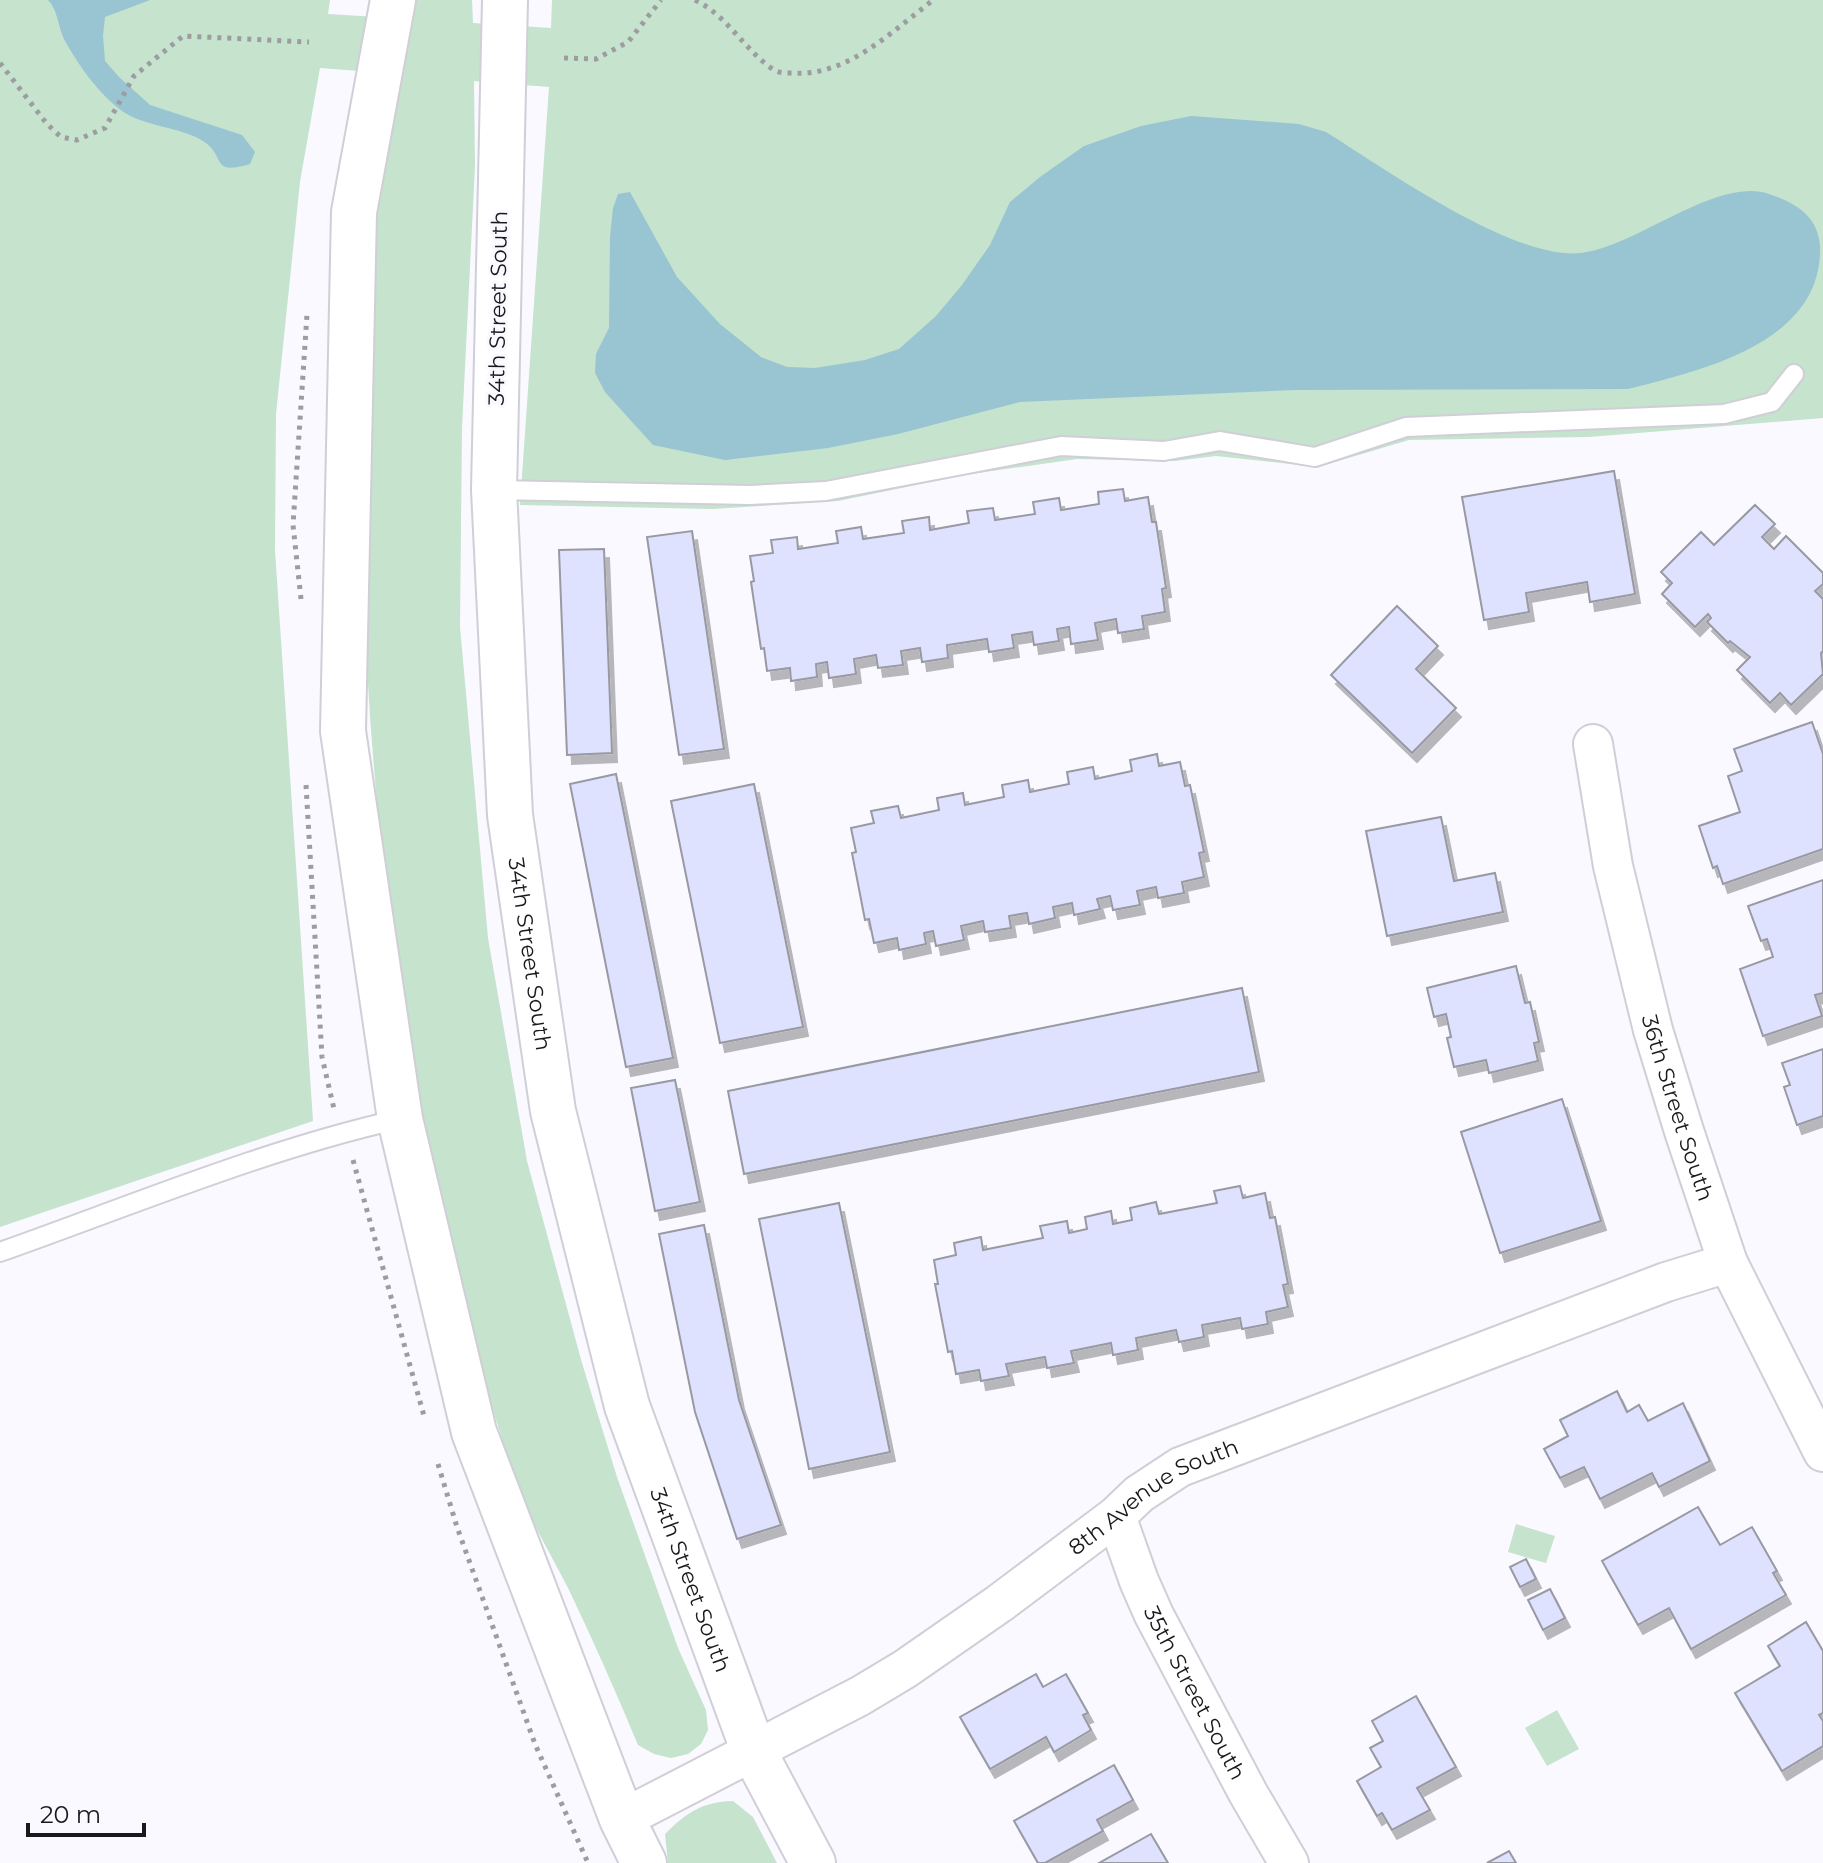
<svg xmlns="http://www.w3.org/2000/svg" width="1823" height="1863" viewBox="0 0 1823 1863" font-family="Montserrat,sans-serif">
  <defs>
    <filter id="shadow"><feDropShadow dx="5" dy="9" stdDeviation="0" flood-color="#0004"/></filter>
  </defs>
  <rect width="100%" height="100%" fill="#faf9ff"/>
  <g fill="#c5e3cd">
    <path d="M0 0H330L328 14 410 19 415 0H472L473 23 551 28 552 0H1823V418L1589 437 1409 440 1318 467 1216 456 1175 461 1077 459 964 475 838 501 713 509 520 505 549 87 474 81 475 166 462 428 460 627 488 938 527 1161 582 1363 617 1477 678 1648 706 1710 708 1730 701 1744 688 1754 671 1758 654 1754 638 1745C616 1692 593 1640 568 1588 550 1553 528 1517 515 1479 422 1200 374 892 364 598 362 544 366 489 367 434 370 314 373 192 398 74L320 68 300 182 276 414 275 550 313 1121 0 1227Z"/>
    <polygon points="1516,1524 1555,1536 1546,1563 1508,1552"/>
    <polygon points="1557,1710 1579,1749 1547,1766 1525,1728"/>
    <path d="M733 1801 753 1817 777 1863H668L665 1834C687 1812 702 1802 733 1801Z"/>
  </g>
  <g fill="#99c4d1">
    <path d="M48 0H150L105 17 103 36 105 61 119 77 150 105 242 135 255 152 250 164C209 176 227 156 203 141 178 126 145 127 122 111 99 94 78 65 64 39 58 27 58 10 48 0Z"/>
    <path d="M1191 116 1299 124 1326 132C1384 168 1514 261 1581 253 1636 247 1717 176 1769 194 1796 203 1818 216 1820 246 1823 343 1702 370 1628 389L1295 390 1020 402 898 434 828 448 725 460 653 445 605 392 595 373 596 354 609 328 610 237 613 208 618 194 630 192 677 277 720 324 761 357 787 367 815 368 865 360 899 349 936 316 962 285 990 245 1010 202 1040 177 1084 146 1141 126Z"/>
  </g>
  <g fill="#dfe2ff" stroke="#9899a2" stroke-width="2" filter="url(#shadow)">
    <polygon points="1614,471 1635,594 1590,602 1587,582 1526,593 1529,612 1484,620 1462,497"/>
    <polygon points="1123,489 1125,501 1148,497 1152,522 1156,522 1166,588 1162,589 1165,612 1142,616 1144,629 1118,633 1116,619 1095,623 1098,640 1071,644 1069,627 1057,629 1059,641 1034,645 1032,632 1012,635 1014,648 989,652 987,639 947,645 948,658 922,662 920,648 901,651 903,665 878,668 876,655 854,659 856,674 829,678 827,662 816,664 817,677 791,681 790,668 767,671 764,648 761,649 751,582 754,581 750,556 773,553 771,540 797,537 798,549 838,543 836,531 861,527 863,539 904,533 902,521 929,517 930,530 969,523 967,511 993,508 995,520 1035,514 1033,502 1059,498 1061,510 1099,504 1098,492"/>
    <polygon points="1755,505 1775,524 1762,537 1774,549 1786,536 1823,573 1823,584 1815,591 1823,599 1823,651 1821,653 1823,674 1791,705 1780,693 1770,703 1737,670 1750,657 1730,641 1728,643 1707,622 1711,618 1708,614 1695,627 1662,594 1672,583 1661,572 1701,532 1714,545"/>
    <polygon points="692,531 724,749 679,755 647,537"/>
    <polygon points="604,549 612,753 567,755 559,550"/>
    <polygon points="1397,606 1438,646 1416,669 1456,708 1412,753 1331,675"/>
    <polygon points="1812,722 1823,754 1823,849 1723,884 1717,866 1713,868 1699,826 1740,812 1728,776 1742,771 1734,749"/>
    <polygon points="1157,754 1159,766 1180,762 1185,786 1190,785 1204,852 1199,853 1204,877 1182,882 1184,893 1158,898 1156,887 1137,891 1140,905 1113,910 1110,896 1097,899 1100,909 1074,915 1072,903 1053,907 1055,918 1029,924 1027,913 1009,916 1011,928 985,932 983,921 961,926 964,940 936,946 933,931 924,933 926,944 899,950 897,938 874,943 869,919 865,920 852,853 856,852 851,828 874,823 871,811 898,806 901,818 939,810 937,798 963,793 965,805 1004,797 1002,785 1028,780 1030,792 1069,784 1067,772 1093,767 1095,779 1132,771 1130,760"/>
    <polygon points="616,774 673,1058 626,1067 570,784"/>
    <polygon points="754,784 803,1027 720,1043 671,801"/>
    <polygon points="1441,817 1454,881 1495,873 1503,912 1387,936 1366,831"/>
    <polygon points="1823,880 1823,993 1815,995 1822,1016 1763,1036 1740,969 1773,957 1767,939 1761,941 1748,906"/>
    <polygon points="1516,966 1525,1003 1530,1002 1539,1042 1534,1043 1538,1061 1489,1073 1486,1060 1454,1067 1447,1038 1451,1037 1446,1014 1434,1017 1427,988"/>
    <polygon points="1242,988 1259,1072 744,1174 728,1091"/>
    <polygon points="1823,1049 1823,1116 1797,1125 1784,1087 1790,1085 1782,1063"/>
    <polygon points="675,1080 700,1202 655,1211 631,1088"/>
    <polygon points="1562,1099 1601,1221 1500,1253 1461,1132"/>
    <polygon points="1240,1186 1243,1198 1265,1193 1270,1218 1275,1217 1288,1284 1283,1285 1288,1307 1266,1312 1268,1324 1242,1329 1240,1318 1202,1325 1204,1337 1179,1342 1176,1330 1136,1338 1138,1350 1113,1355 1111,1343 1071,1351 1074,1363 1047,1368 1045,1357 1006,1364 1009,1376 981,1381 979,1370 956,1374 952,1351 948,1352 935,1284 938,1284 934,1260 956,1255 954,1243 981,1237 983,1250 1043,1238 1040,1226 1067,1221 1069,1233 1087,1229 1085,1217 1111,1211 1113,1224 1132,1220 1130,1208 1156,1202 1159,1214 1217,1203 1214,1191"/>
    <polygon points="839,1203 890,1452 809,1469 759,1219"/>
    <polygon points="704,1225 739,1400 781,1525 737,1539 695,1412 659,1234"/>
    <polygon points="1617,1391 1627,1412 1639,1405 1648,1421 1683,1403 1710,1461 1659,1487 1652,1473 1600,1499 1584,1467 1560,1478 1544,1449 1568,1436 1560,1420"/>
    <polygon points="1698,1507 1720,1545 1752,1527 1777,1571 1773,1573 1786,1595 1691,1649 1669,1608 1638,1625 1602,1561"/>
    <polygon points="1526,1559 1536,1579 1520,1587 1510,1567"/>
    <polygon points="1550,1589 1565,1618 1543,1630 1528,1600"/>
    <polygon points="1806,1622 1823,1651 1823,1713 1819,1715 1823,1721 1823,1746 1782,1771 1735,1693 1780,1666 1768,1646"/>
    <polygon points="1036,1674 1043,1687 1066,1674 1088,1713 1083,1715 1091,1730 1054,1752 1046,1737 990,1769 960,1717"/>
    <polygon points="1416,1696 1456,1767 1417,1788 1430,1810 1392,1830 1382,1813 1377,1816 1357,1781 1381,1767 1370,1748 1383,1741 1372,1721"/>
    <polygon points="1114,1765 1133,1800 1097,1820 1103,1831 1045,1863 1038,1863 1014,1821"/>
    <polygon points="1151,1834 1168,1863 1099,1863"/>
    <polygon points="1509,1851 1516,1863 1487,1863"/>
  </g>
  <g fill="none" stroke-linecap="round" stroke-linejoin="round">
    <g stroke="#d0ced7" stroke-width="22">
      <g id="lane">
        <polyline points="494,490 750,495 826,491 1061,446 1164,451 1220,441 1315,457 1406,427 1724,414 1772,402 1794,374"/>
        <path d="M0 1252C130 1206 266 1149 400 1119"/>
      </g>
    </g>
    <g stroke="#d0ced7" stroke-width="42">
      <g id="street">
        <path id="s1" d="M1593 744 1613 866 1653 1030 1684 1131 1728 1263 1823 1452"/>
        <path id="s2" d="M1116 1516 1139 1581 1154 1615 1248 1793 1289 1863"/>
        <path id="s3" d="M622 1819 860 1696 905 1669 1000 1603 1116 1516 1139 1494 1180 1467 1666 1282 1728 1263"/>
      </g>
    </g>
    <g stroke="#d0ced7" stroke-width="48">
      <g id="secondary">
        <polyline points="393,0 354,212 343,731 400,1119 474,1432 622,1819 644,1863"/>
        <path id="s4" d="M505 0 494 490 510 815 553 1111 627 1406 754 1752 813 1863"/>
      </g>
    </g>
    <g stroke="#9d9ca1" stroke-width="5" stroke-dasharray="4 6" stroke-linecap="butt">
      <path d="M695 0C728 16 744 50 774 70 779 73 786 73 792 73 847 77 891 32 932 1"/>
      <polyline points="564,58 596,59 628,42 661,0"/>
      <polyline points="0,63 47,124 61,137 77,140 105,128 134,76 183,36 309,42"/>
      <polyline points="301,599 293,525 307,314"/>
      <polyline points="306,785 322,1057 334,1109"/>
      <polyline points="353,1160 424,1416"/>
      <polyline points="438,1464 457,1527 535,1744 588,1863"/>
    </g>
    <use href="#lane" stroke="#fff" stroke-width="18"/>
    <use href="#street" stroke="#fff" stroke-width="38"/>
    <use href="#secondary" stroke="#fff" stroke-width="44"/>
  </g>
  <g text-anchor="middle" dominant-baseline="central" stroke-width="6" stroke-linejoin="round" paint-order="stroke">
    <g font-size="22" fill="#19191c" stroke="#faf9ff">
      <text transform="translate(498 308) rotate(-89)">34th Street South</text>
      <text stroke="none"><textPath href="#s4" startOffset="956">34th Street South</textPath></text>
      <text stroke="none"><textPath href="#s1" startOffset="374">36th Street South</textPath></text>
      <text stroke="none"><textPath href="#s3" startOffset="624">8th Avenue South</textPath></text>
      <text stroke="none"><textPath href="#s4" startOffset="1604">34th Street South</textPath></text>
      <text stroke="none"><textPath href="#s2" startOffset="194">35th Street South</textPath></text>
    </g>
  </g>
  <path d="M28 1823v12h116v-12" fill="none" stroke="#19191c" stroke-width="4"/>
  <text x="40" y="1823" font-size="24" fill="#19191c" stroke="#faf9ff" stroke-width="6" paint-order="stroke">20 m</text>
</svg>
